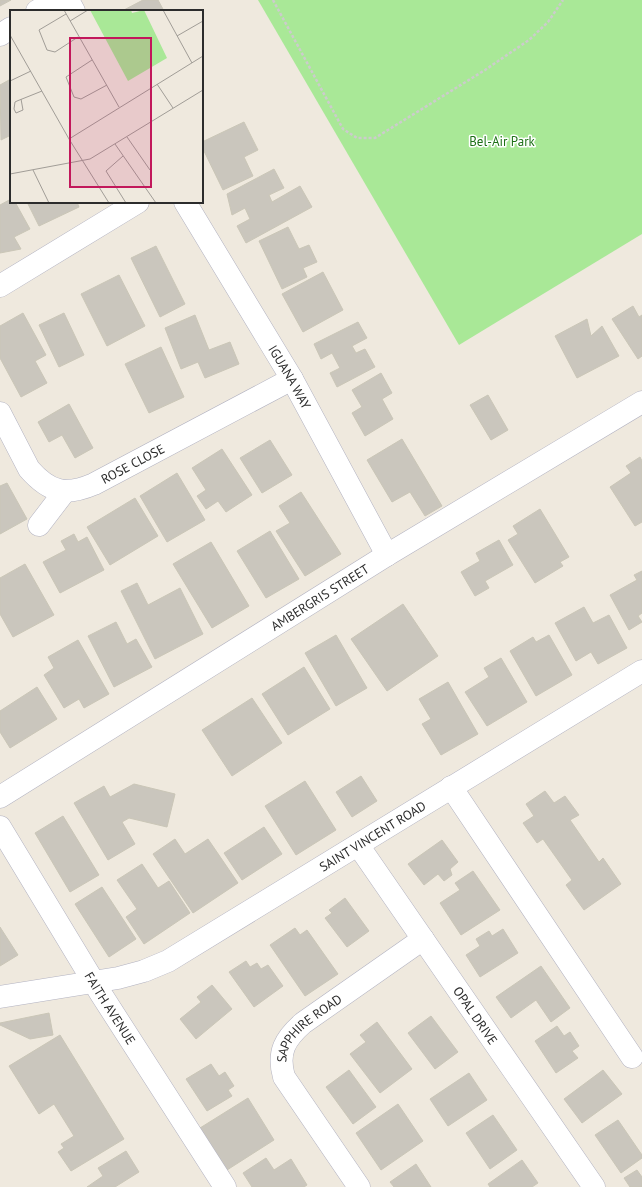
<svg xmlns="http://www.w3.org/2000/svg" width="642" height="1187" viewBox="0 0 642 1187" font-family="'PT Sans',sans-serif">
  <rect width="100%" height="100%" fill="#efe9de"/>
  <polygon fill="#a9e897" points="258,0 642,0 642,234 459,345"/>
  <g fill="#cac6bd" stroke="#cac6b7">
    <polygon points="0,0 11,0 0,6"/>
    <polygon points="143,0 158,0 164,11 122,11"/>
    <polygon points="9,80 11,84 11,110 9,111 11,114 11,135 1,140 0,85"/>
    <polygon points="244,122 258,150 244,157 253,176 223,190 202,147 202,142"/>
    <polygon points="274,169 284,188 269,195 272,202 300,186 312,207 246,243 237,226 250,219 245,208 232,215 227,194"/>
    <polygon points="11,199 11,202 15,202 30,229 14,237 21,249 0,253 0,205"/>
    <polygon points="27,202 77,202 79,207 39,226"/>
    <polygon points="288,227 299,249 309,245 317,262 303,268 307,277 282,289 259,241"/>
    <polygon points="156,246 185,304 160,317 131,258"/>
    <polygon points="323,272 343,310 303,332 282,294"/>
    <polygon points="119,275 145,326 107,346 81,294"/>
    <polygon points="633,306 639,317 642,315 642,356 638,359 612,319"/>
    <polygon points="23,313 46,355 35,361 47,383 21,397 0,358 0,326"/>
    <polygon points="64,313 84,355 59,367 39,325"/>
    <polygon points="195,315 209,350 230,342 239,364 205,378 198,362 181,369 165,328"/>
    <polygon points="587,319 591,336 602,326 619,356 577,378 555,336"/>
    <polygon points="358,322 367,338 352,346 356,353 365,349 375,367 337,387 330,373 340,368 332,353 321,359 314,344"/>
    <polygon points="161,347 184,397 149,413 125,364"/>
    <polygon points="381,373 392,393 382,399 393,419 365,436 352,413 362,407 352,390"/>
    <polygon points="488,395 508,430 491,440 470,405"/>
    <polygon points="69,404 93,448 75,458 62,435 49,442 38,422"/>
    <polygon points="402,439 442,506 425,516 410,492 392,502 367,460"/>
    <polygon points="270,440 292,475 262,493 240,458"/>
    <polygon points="222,449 252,495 226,512 218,501 206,509 197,496 206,490 192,468"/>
    <polygon points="640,457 642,461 642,522 635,526 610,487 631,473 626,466"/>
    <polygon points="177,473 205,520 167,542 140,496"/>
    <polygon points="7,483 27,519 0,534 0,486"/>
    <polygon points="301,492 341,554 305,576 276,531 290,523 279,506"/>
    <polygon points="135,498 158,536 110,565 87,527"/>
    <polygon points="540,509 569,557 560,562 563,566 535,583 508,540 518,534 513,526"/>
    <polygon points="270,531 299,579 266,598 237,551"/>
    <polygon points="74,534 78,542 87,537 104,570 60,593 43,562 66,550 61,541"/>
    <polygon points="499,540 513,565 485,581 489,588 475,596 461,572 480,561 476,553"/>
    <polygon points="211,542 249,606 212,628 173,564"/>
    <polygon points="25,564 54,615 13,637 0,614 0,578"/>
    <polygon points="642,571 642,613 638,616 642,622 629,630 610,595 637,580 634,575"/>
    <polygon points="137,583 148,605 180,588 203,634 155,659 121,591"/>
    <polygon points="403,604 438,656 387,691 351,639"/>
    <polygon points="584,607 593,623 609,615 627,648 598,664 591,652 576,661 555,623"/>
    <polygon points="116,622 127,644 136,639 152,667 114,687 88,636"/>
    <polygon points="336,635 367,688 336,706 305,653"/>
    <polygon points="549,635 572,675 536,696 510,651 533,637 536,642"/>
    <polygon points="78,640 109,694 84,708 79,699 64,708 44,675 54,668 48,657"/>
    <polygon points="501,658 527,702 487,726 465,692 489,677 484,668"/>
    <polygon points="304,667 330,709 288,735 262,694"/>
    <polygon points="448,682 478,734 441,755 422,724 431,719 419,699"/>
    <polygon points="37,687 57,719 10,748 0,732 0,711"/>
    <polygon points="252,698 282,743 232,776 202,730"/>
    <polygon points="361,776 377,801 352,817 336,792"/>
    <polygon points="305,781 336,830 296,855 265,806"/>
    <polygon points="134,784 175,794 167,827 129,818 122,822 135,844 108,860 74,803 104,786 110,797"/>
    <polygon points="545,791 554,803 565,796 579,815 570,820 599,862 603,858 621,884 584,910 566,885 572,880 543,839 537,843 523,823 534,816 526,804"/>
    <polygon points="63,816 99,875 70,892 35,833"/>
    <polygon points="264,827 282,854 242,880 224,853"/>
    <polygon points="175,839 185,854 208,839 238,883 193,913 153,854"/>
    <polygon points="442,840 458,862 450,869 452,875 444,881 438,874 424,885 408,864"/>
    <polygon points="142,864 158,888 169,881 190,913 144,944 126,917 137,909 117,880"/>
    <polygon points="473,871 500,910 461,935 440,903 460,890 455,883"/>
    <polygon points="102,887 136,939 109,957 75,904"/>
    <polygon points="345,898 369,931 347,947 325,918 332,913 329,910"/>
    <polygon points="0,927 18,955 0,966"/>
    <polygon points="295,928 300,935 307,930 338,974 305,996 270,945"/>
    <polygon points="503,929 518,953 480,977 466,955 480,946 476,939 489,931 492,936"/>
    <polygon points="246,961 250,967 257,963 261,969 268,965 283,986 254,1007 229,972"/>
    <polygon points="541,966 570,1008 551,1022 536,1000 511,1018 496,997"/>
    <polygon points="212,985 232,1009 196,1039 180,1019 201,1002 197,997"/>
    <polygon points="49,1013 53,1035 30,1039 0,1025 0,1023"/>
    <polygon points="431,1016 458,1052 435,1069 408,1033"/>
    <polygon points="377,1022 412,1069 380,1093 350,1054 366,1042 360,1035"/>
    <polygon points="557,1026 564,1036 570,1032 579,1046 572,1051 578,1058 556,1073 535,1041"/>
    <polygon points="60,1035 124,1139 71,1171 58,1152 64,1148 61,1144 74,1136 54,1104 39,1114 9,1066"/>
    <polygon points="211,1064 219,1076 225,1072 234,1086 228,1090 232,1096 207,1111 186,1079"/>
    <polygon points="349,1070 376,1107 353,1124 326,1087"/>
    <polygon points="603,1070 622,1094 582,1123 564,1099"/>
    <polygon points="469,1073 487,1100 448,1126 430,1099"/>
    <polygon points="248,1098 274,1140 227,1170 200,1128"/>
    <polygon points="398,1104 423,1141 381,1170 356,1133"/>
    <polygon points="493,1115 517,1150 490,1169 466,1133"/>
    <polygon points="618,1120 642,1155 642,1158 621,1173 595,1135"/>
    <polygon points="126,1151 139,1172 115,1187 87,1187 103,1176 98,1168"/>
    <polygon points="266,1158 274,1170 291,1159 307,1185 304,1187 252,1187 243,1173"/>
    <polygon points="522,1160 538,1183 532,1187 490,1187 488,1184"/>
    <polygon points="416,1164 431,1187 394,1187 390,1182"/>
    <polygon points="637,1170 642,1177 642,1187 630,1187 624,1178"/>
  </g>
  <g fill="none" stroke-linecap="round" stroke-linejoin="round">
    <g stroke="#b2b2c1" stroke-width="23">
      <g id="minor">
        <polyline points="68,0 74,11"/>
        <polyline points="37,11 55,0"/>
        <polyline points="0,35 11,28"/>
        <path id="s1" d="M185 202 292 379 387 555"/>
        <polyline points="0,286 138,202"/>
        <path id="s2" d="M0 413 29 469C50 493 66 496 94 484L292 379"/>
        <polyline points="39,525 65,491"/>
        <polyline points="451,787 632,1057"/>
        <path id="s3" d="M0 797 387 555 642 402"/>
        <path id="s4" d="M0 827 101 994 225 1187"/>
        <path id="s5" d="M358 845 594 1187"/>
        <path id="s6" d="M0 997 118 978 144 971 168 961 642 671"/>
        <path id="s7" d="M359 1187 284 1077C277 1052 285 1039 303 1023L423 939"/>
      </g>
    </g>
    <polyline stroke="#ccc" stroke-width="2.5" stroke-dasharray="3 2" stroke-linecap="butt" points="273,0 343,129 357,138 375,138 485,70 529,40 548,22 563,0"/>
    <use href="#minor" stroke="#fff" stroke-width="22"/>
  </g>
  <g text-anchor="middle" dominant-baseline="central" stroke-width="3" stroke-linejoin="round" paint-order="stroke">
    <g font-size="13" fill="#1d7016" stroke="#fff">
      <text x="502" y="141">Bel-Air Park</text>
    </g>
    <g font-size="13" fill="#2c2c2c" stroke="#fff">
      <text stroke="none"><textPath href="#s1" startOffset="204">IGUANA WAY</textPath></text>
      <text stroke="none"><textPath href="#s2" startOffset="180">ROSE CLOSE</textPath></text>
      <text stroke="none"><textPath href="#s3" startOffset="377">AMBERGRIS STREET</textPath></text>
      <text stroke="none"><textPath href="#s6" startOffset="412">SAINT VINCENT ROAD</textPath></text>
      <text stroke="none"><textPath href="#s4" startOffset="212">FAITH AVENUE</textPath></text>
      <text stroke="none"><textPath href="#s5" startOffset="207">OPAL DRIVE</textPath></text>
      <text stroke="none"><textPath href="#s7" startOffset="194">SAPPHIRE ROAD</textPath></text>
    </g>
  </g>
  <g transform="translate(10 10)">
    <rect width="193" height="193" fill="#efe9de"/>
    <path d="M80 0H121L122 3 134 0 157 48 118 71Z" fill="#a9e897"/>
    <path fill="none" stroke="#a19d97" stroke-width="1" d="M54 0 109 97M153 0 182 53M56 4 29 20 37 40 45 42 68 27M60 11 78 0M0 25 59 129 99 193M167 26 193 11M82 50 56 67 64 87 71 89 97 75M0 71 21 61M147 74 163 98M11 89 13 100 6 103 4 99 5 92 7 91 32 81M117 127 140 160M59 129 193 46M105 134 146 193M113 146 96 161 116 193M23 160 39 193M0 164 80 149 193 80"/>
    <path fill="#c2185b" fill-opacity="0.15" stroke="#c2185b" stroke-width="2" d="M60 28H141V177H60Z"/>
    <rect width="193" height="193" fill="none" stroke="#2c2c2c" stroke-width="2"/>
  </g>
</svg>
